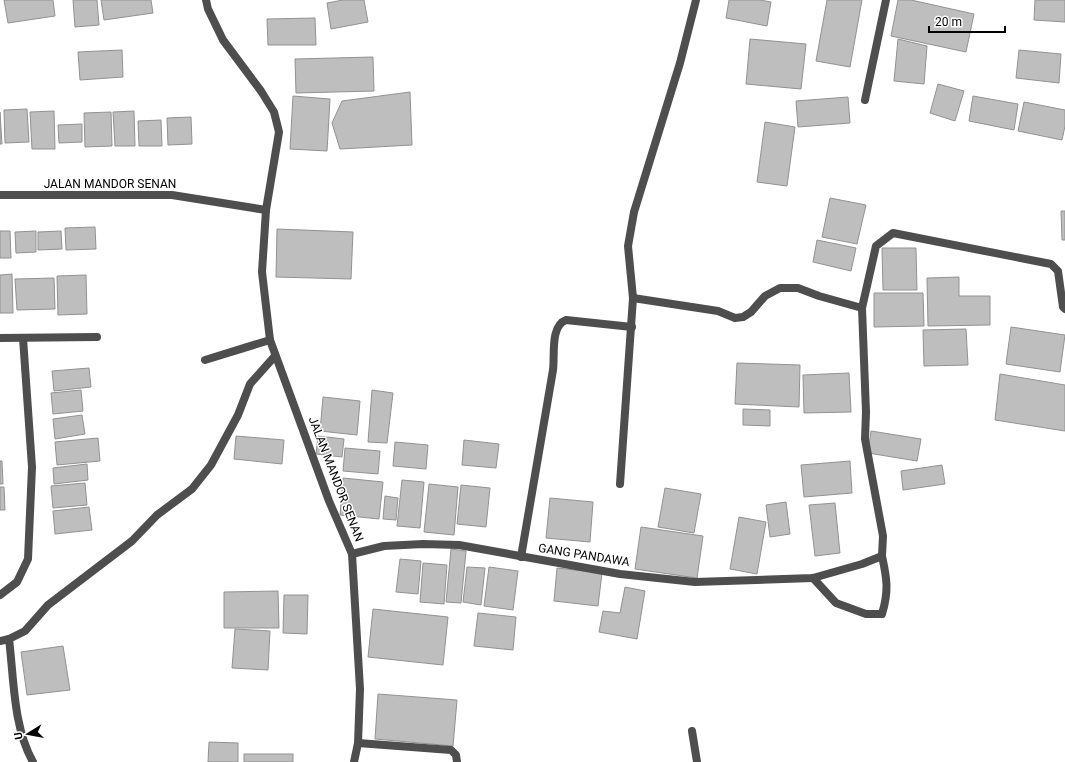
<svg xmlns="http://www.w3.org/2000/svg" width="1065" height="762" viewBox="0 0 1065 762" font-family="Roboto,sans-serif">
  <rect width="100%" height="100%" fill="#fff"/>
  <g fill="#bebebe" stroke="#929292">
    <polygon points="4,0 53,0 55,16 8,23"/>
    <polygon points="73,0 97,0 99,25 75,27"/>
    <polygon points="101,0 151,0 153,13 104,20"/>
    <polygon points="343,0 364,0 368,22 331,29 327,3"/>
    <polygon points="729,0 760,0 771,2 767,26 726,18"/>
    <polygon points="827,0 862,0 850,67 816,61"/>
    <polygon points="898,0 911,0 974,14 966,52 891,36"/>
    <polygon points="1035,0 1065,0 1065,22 1034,20"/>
    <polygon points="315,18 316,45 268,45 267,19"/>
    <polygon points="750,39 806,44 801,89 746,84"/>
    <polygon points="898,39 927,46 924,84 894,81"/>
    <polygon points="122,50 123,77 80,80 78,52"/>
    <polygon points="1019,50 1061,54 1059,83 1016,78"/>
    <polygon points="373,57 374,91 296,93 295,59"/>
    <polygon points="938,84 964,91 955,121 930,113"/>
    <polygon points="410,92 412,145 340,149 332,123 342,101"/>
    <polygon points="293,96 330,99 327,151 290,149"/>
    <polygon points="973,96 1018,104 1014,130 969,121"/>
    <polygon points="848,97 850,123 798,127 796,101"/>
    <polygon points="1024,102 1065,110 1065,126 1062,140 1018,131"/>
    <polygon points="27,109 29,142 5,143 4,110"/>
    <polygon points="54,111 55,149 32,149 30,112"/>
    <polygon points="134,111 135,146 115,146 113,112"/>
    <polygon points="0,112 2,144 0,144"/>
    <polygon points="111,112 112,146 85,147 84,113"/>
    <polygon points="191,117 192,144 168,145 167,118"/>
    <polygon points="161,120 162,146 139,146 138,121"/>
    <polygon points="765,122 795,127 787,186 757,182"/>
    <polygon points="82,124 82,142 59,143 58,125"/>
    <polygon points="830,198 866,205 857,244 822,237"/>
    <polygon points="1061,211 1065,211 1065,240 1062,240"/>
    <polygon points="95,227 96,249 66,250 65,228"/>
    <polygon points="277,229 353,232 351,279 276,277"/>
    <polygon points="0,231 10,231 11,258 0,258"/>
    <polygon points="36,231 36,252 16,253 15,232"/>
    <polygon points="61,231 62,249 38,250 38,232"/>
    <polygon points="817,240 856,248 851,271 813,262"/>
    <polygon points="882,248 916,248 917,290 883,290"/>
    <polygon points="12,274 13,313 0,313 0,275"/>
    <polygon points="86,275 87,314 58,315 57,276"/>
    <polygon points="959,277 959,296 990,296 990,325 928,326 927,278"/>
    <polygon points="54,278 55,309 17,310 15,279"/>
    <polygon points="874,293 923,293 924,326 874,327"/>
    <polygon points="1011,327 1065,335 1060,372 1006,364"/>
    <polygon points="966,329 968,365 924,366 923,330"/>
    <polygon points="737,363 800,365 799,407 735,404"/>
    <polygon points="89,368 91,387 54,391 52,371"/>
    <polygon points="849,373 851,412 804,413 803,375"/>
    <polygon points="1000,374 1065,385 1065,431 995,420"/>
    <polygon points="81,390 83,411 53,414 51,393"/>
    <polygon points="372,390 393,393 387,443 368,442"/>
    <polygon points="323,397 360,401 357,435 320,431"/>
    <polygon points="743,409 770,410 770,426 743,425"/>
    <polygon points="82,415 85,434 55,439 53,419"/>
    <polygon points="871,431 921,439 917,461 868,453"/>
    <polygon points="236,436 284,440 282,464 234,459"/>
    <polygon points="318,436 344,439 342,457 316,454"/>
    <polygon points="98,438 100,461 57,465 55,442"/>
    <polygon points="464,440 499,444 496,468 462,465"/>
    <polygon points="395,442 428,445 426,469 393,466"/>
    <polygon points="345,448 380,451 378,474 343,471"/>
    <polygon points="0,461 2,461 3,484 0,484"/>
    <polygon points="850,461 852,493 804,497 801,465"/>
    <polygon points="87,464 88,480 54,484 53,468"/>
    <polygon points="942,465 945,484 903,490 901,471"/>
    <polygon points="343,478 383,482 379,519 340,515"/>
    <polygon points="402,480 424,482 420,528 397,526"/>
    <polygon points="85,483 87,505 53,508 51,486"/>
    <polygon points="429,484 458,487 454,535 424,532"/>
    <polygon points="461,485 490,488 486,527 457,524"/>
    <polygon points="0,487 4,487 5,510 0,510"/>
    <polygon points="665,488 701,494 694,533 658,527"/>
    <polygon points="385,496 398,498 396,520 383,519"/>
    <polygon points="550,498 593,502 590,542 546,538"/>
    <polygon points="786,502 790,534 770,537 766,505"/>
    <polygon points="835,503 840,553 815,556 809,505"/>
    <polygon points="89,507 92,530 55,534 53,511"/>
    <polygon points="739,517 766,522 757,574 730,569"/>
    <polygon points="641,527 703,536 697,578 635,569"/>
    <polygon points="451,549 466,551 461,603 446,602"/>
    <polygon points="400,559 421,561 418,594 396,592"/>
    <polygon points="423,563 447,565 444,604 420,602"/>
    <polygon points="467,567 485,568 481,605 463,602"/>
    <polygon points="489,567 518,571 513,610 484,606"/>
    <polygon points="557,568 602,573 598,606 554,601"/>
    <polygon points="625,587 645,591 637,639 599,632 603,611 620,613"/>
    <polygon points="278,591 279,628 224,628 224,592"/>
    <polygon points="284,595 308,595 307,634 283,633"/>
    <polygon points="373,609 448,617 443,665 368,657"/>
    <polygon points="478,613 516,617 513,650 474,646"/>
    <polygon points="235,629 270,631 268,670 232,668"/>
    <polygon points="63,646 70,690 27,695 21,652"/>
    <polygon points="378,694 457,700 453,746 375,739"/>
    <polygon points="209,742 238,743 238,762 208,762"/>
    <rect x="244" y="754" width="49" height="8"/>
  </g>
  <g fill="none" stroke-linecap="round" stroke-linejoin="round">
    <polyline stroke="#4e4e4e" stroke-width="8" points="205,360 270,340"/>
    <g stroke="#4e4e4e" stroke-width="8">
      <polyline points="206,0 208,9 223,40 261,91 274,112 279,132 266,210"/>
      <polyline points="865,100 886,0"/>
      <polyline points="633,298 628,246 634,212 680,63 696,0"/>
      <polyline points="0,338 97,337"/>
      <polyline points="620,484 633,298 718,311 735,318 743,317 751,312 765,296 780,288 798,288 819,296 862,308"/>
      <polyline points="352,554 384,546 423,544 459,545 620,574 695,582 813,578 862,564 882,556 883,536 865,439 866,412 862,308 876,246 893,233 1051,264 1058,271 1063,307 1065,309"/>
      <path d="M521 557C532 495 542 432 553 370 555 355 550 326 566 320L632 327"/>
      <path d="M813 578 836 603 866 614H882C889 591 887 579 882 556"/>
      <polyline points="0,595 17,582 28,559 32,467 23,338"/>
      <path d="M9 639C14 679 13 726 33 762"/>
      <polyline points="0,641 9,639 25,631 48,605 132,541 157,515 192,489 211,465 238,415 250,384 275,356"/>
      <polyline points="692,731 697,762"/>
      <polyline points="358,743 451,750 456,755 457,762"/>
    </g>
    <polyline stroke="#4e4e4e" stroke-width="8" points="0,195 172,195 266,210 262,272 270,340 329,501 352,554 360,689 358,743 354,762"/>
  </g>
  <g text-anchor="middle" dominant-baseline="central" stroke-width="3" stroke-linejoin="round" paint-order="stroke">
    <g font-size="12" fill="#000" stroke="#fff">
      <text x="110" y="184">JALAN MANDOR SENAN</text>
      <text transform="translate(336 479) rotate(69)">JALAN MANDOR SENAN</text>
      <text transform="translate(584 555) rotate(9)">GANG PANDAWA</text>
    </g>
  </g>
  <g transform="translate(28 734) rotate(259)" stroke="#ffffff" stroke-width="3" paint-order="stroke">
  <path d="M0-3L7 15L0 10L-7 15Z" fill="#000000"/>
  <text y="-6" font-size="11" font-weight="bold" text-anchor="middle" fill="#000000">U</text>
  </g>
  <path d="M929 26v6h76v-6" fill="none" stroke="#000000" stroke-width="2"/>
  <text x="935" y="26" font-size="12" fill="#000000" stroke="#ffffff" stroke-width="3" paint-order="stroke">20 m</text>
</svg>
